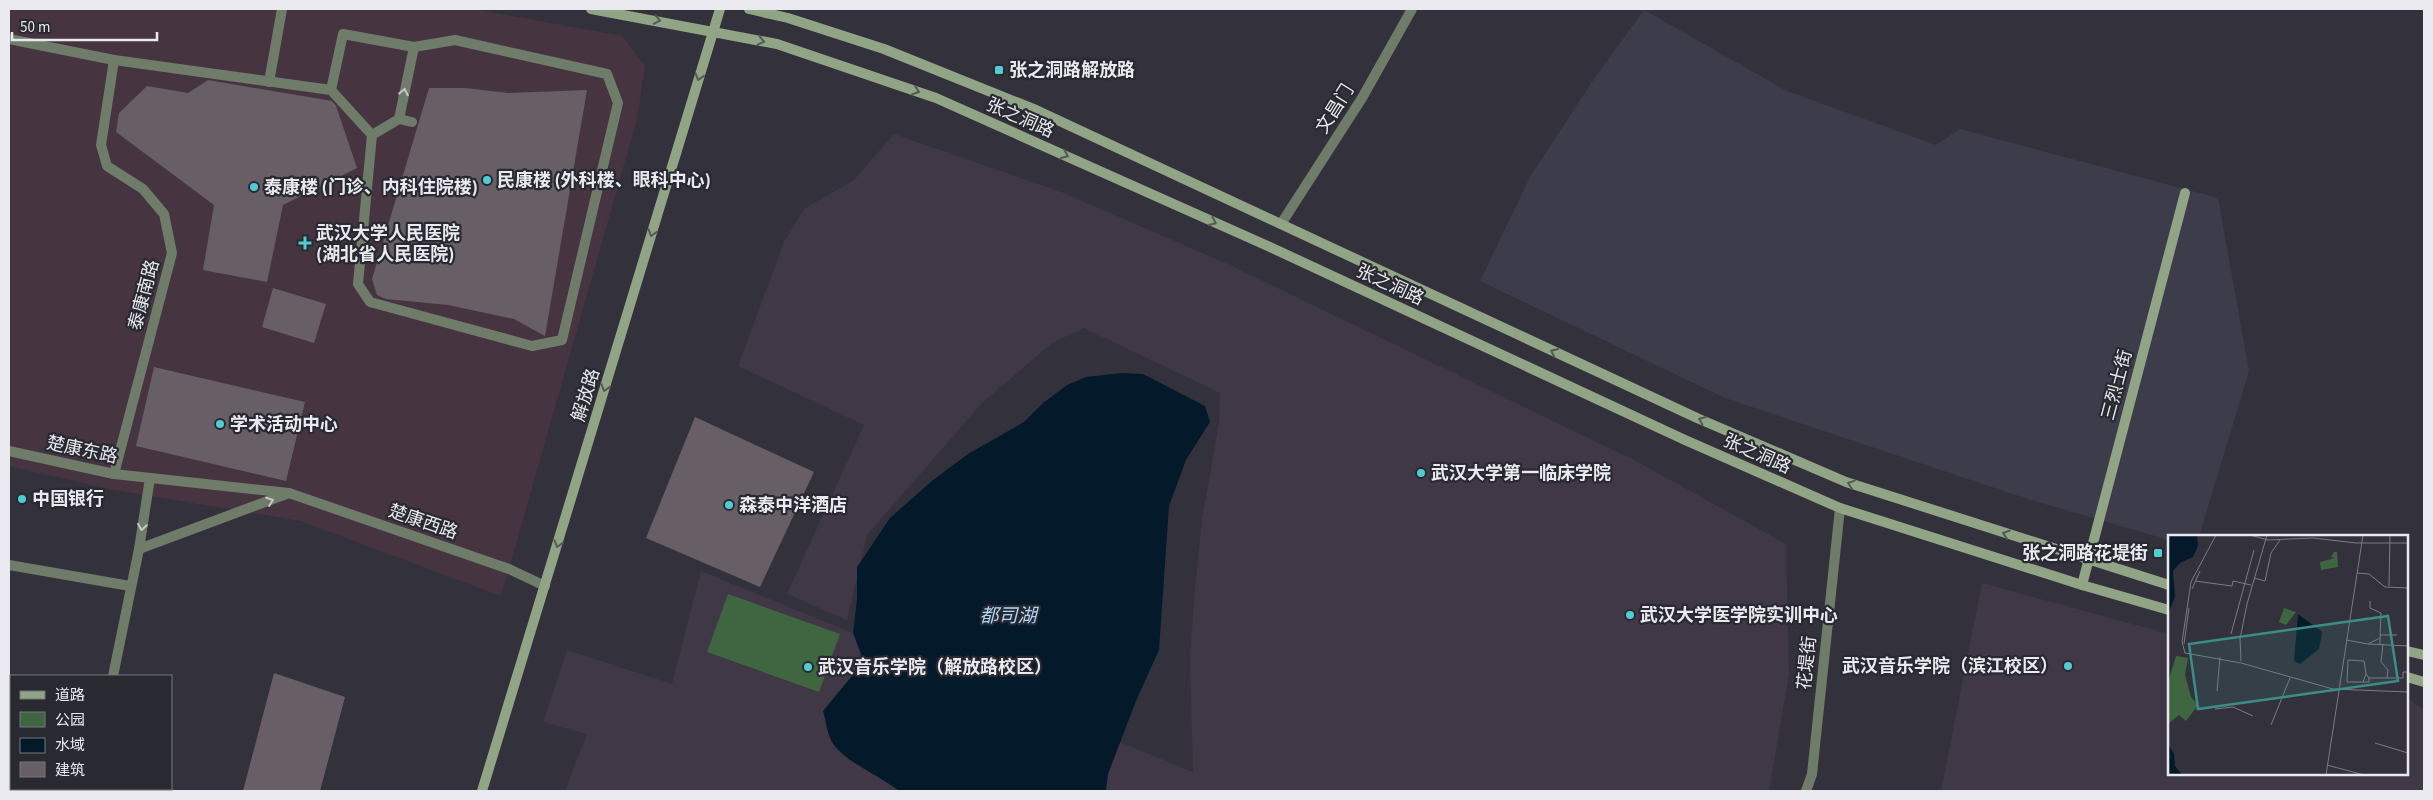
<svg xmlns="http://www.w3.org/2000/svg" width="2433" height="800" viewBox="0 0 2433 800" font-family="'Source Sans 3','Noto Sans SC',sans-serif">
  <rect width="100%" height="100%" fill="#33323c"/>
  <polygon fill="#3d3c4b" points="1644,10 1787,91 1936,145 1960,129 2218,198 2249,371 2199,536 2169,536 2169,540 2031,500 1725,398 1480,281 1531,175 1596,76"/>
  <g fill="#403747">
    <polygon points="894,134 1064,193 1232,266 1636,461 1786,544 1789,673 1769,791 565,791 587,734 543,722 567,650 672,684 701,571 1193,772 1190,659 1194,601 1202,519 1219,423 1220,393 1084,328 1052,343 982,403 867,535 847,620 787,594 864,425 738,366 784,242 804,209 854,180"/>
    <polygon points="1982,583 2169,634 2169,774 2407,774 2407,698 2424,710 2424,791 1941,791"/>
  </g>
  <polygon fill="#463541" points="9,9 473,9 622,36 645,66 637,119 501,596 301,521 114,490 9,466"/>
  <polygon fill="#406541" points="728,594 840,634 819,692 707,652"/>
  <path fill="#041a2a" d="M1122 373 1143 374 1205 406 1210 422 1186 460 1169 506 1159 650 1136 701 1108 774 1106 791H899C881 776 844 762 832 742 827 733 826 721 823 711L856 671 861 654 853 633 857 599V567L890 518 933 480 968 454 1024 422 1043 403 1067 385 1086 377Z"/>
  <g fill="#685e66">
    <polygon points="208,80 332,101 336,106 357,168 283,205 267,282 203,270 214,205 116,132 119,113 147,86 188,93"/>
    <polygon points="429,88 465,88 508,93 587,90 545,336 514,319 448,305 386,299 377,295 372,279"/>
    <polygon points="273,288 326,304 314,343 262,327"/>
    <polygon points="154,367 305,402 286,481 136,446"/>
    <polygon points="695,417 814,472 760,587 646,538"/>
    <polygon points="274,673 345,697 320,791 243,791"/>
  </g>
  <g fill="none" stroke-linecap="round" stroke-linejoin="round">
    <g stroke="#6f7c69" stroke-width="10">
      <polyline points="9,39 114,60 331,90 372,135 399,119 414,47 343,34 331,90"/>
      <polyline points="269,82 282,9"/>
      <polyline points="399,119 412,122"/>
      <polyline points="372,135 358,284 370,302 532,346 562,340 618,103 607,74 455,40 414,47"/>
      <polyline points="1281,224 1362,98 1412,9"/>
      <polyline points="9,451 114,474 289,493 139,549 150,478"/>
      <polyline points="114,474 172,253 164,214 143,189 107,166 101,145 114,60"/>
      <polyline points="289,493 509,569 545,586"/>
      <polyline points="9,565 130,586"/>
      <polyline points="113,676 139,549"/>
      <polyline points="90,791 91,789"/>
      <polyline points="1806,791 1812,774 1840,508"/>
    </g>
    <g stroke="#91a486" stroke-width="10">
      <polyline points="591,9 777,44 936,98 1270,247 1685,440 1840,508 2082,585 2169,610"/>
      <polyline points="749,9 788,18 884,49 1036,110 1697,418 1846,482 2169,585"/>
      <polyline points="2082,585 2185,193"/>
      <polyline points="2407,651 2424,655"/>
      <polyline points="2407,677 2424,682"/>
      <polyline points="482,791 720,9"/>
    </g>
  </g>
  <defs><path id="oneway-chevron" d="M-2-3.5L2.5 0L-2 3.5" fill="none" stroke-width="1.6" stroke-linecap="round" stroke-linejoin="round" transform="scale(1.25)"/></defs>
  <g stroke="#535a54">
    <use href="#oneway-chevron" transform="translate(657 20) rotate(11)"/>
    <use href="#oneway-chevron" transform="translate(761 41) rotate(12)"/>
    <use href="#oneway-chevron" transform="translate(699 77) rotate(107)"/>
    <use href="#oneway-chevron" transform="translate(916 91) rotate(20)"/>
    <use href="#oneway-chevron" transform="translate(1065 155) rotate(24)"/>
    <use href="#oneway-chevron" transform="translate(1213 222) rotate(24)"/>
    <use href="#oneway-chevron" transform="translate(652 233) rotate(107)"/>
    <use href="#oneway-chevron" transform="translate(1554 352) rotate(-155)"/>
    <use href="#oneway-chevron" transform="translate(605 388) rotate(107)"/>
    <use href="#oneway-chevron" transform="translate(1702 420) rotate(-156)"/>
    <use href="#oneway-chevron" transform="translate(1851 484) rotate(-161)"/>
    <use href="#oneway-chevron" transform="translate(2006 534) rotate(-162)"/>
    <use href="#oneway-chevron" transform="translate(558 544) rotate(107)"/>
  </g>
  <g stroke="#c4c8c7">
    <use href="#oneway-chevron" transform="translate(404 92) rotate(-79)"/>
    <use href="#oneway-chevron" transform="translate(270 501) rotate(-20)"/>
    <use href="#oneway-chevron" transform="translate(142 527) rotate(99)"/>
  </g>
  <g fill="#51ccd3" stroke="#292932" stroke-width="2">
    <rect x="994" y="65" width="10" height="10" rx="2.5"/>
    <circle cx="487" cy="180" r="5"/>
    <circle cx="254" cy="187" r="5"/>
    <path d="M302.5 235.5h5v5h5v5h-5v5h-5v-5h-5v-5h5z"/>
    <circle cx="220" cy="424" r="5"/>
    <circle cx="1421" cy="473" r="5"/>
    <circle cx="22" cy="499" r="5"/>
    <circle cx="729" cy="505" r="5"/>
    <rect x="2153" y="548" width="10" height="10" rx="2.5"/>
    <circle cx="1630" cy="615" r="5"/>
    <circle cx="2068" cy="666" r="5"/>
    <circle cx="808" cy="667" r="5"/>
  </g>
  <g text-anchor="middle" dominant-baseline="central" stroke-width="4.5" stroke-linejoin="round" paint-order="stroke">
    <g font-size="18" font-weight="bold" fill="#e9e9ef" stroke="#292932" text-anchor="start">
      <text x="1009" y="70">张之洞路解放路</text>
      <text x="497" y="180">民康楼 (外科楼、眼科中心)</text>
      <text x="264" y="187">泰康楼 (门诊、内科住院楼)</text>
      <text x="316" y="233">武汉大学人民医院<tspan x="316" dy="21">(湖北省人民医院)</tspan></text>
      <text x="230" y="424">学术活动中心</text>
      <text x="1431" y="473">武汉大学第一临床学院</text>
      <text x="32" y="499">中国银行</text>
      <text x="739" y="505">森泰中洋酒店</text>
      <text x="2148" y="553" text-anchor="end">张之洞路花堤街</text>
      <text x="1640" y="615">武汉大学医学院实训中心</text>
      <text x="2058" y="666" text-anchor="end">武汉音乐学院（滨江校区）</text>
      <text x="818" y="667">武汉音乐学院（解放路校区）</text>
    </g>
    <g font-size="18" fill="#e9e9ef" stroke="#292932">
      <text transform="translate(1335 109) rotate(-58)">文昌门</text>
      <text transform="translate(1020 118) rotate(24)">张之洞路</text>
      <text transform="translate(1390 285) rotate(25)">张之洞路</text>
      <text transform="translate(144 295) rotate(-75)">泰康南路</text>
      <text transform="translate(2117 385) rotate(-75)">三烈士街</text>
      <text transform="translate(586 395) rotate(-73)">解放路</text>
      <text transform="translate(82 450) rotate(12)">楚康东路</text>
      <text transform="translate(1757 454) rotate(24)">张之洞路</text>
      <text transform="translate(423 522) rotate(19)">楚康西路</text>
      <text transform="translate(1807 663) rotate(-84)">花堤街</text>
    </g>
    <g font-size="19" font-style="italic" fill="#add5f5" stroke="#292932">
      <text x="1008" y="616">都司湖</text>
    </g>
  </g>
  <g transform="translate(2168 535)">
    <rect width="240" height="240" fill="#33323c"/>
    <path d="M166 17H169L170 32 153 35 152 27 167 23 163 22ZM116 73 128 77 118 90 111 87ZM8 121 20 123 17 140 23 162 30 170 18 186 11 180 0 189V147Z" fill="#406541"/>
    <path d="M0 0H29L30 11 25 22 12 28 5 36 7 62 0 79V96ZM130 79 154 97 151 114 132 129 126 126ZM0 209 6 219 7 231 14 240H0Z" fill="#041a2a"/>
    <path fill="none" stroke="#7c7b84" stroke-width="1" d="M48 0 23 47 14 107 17 118 73 128 165 154 240 157M82 0 100 5 145 3 188 8H240M189 38 201 39 217 52 240 53M86 43 97 46 103 18 112 5M27 46 64 51 65 46 83 50M221 51 222 0M24 54 32 36M202 66V73L213 78 212 103M63 99 86 15M212 100H229M178 105 200 109M16 109 21 73M212 109V103L200 109 240 111M215 109 213 127 220 135 219 143M73 126 72 104 79 69 99 0M201 143V147H195L198 139 201 143H235V137H240M195 147H179L180 125 196 126 198 139M49 156 52 122M47 174 65 172 85 181M103 190 122 143M207 208 240 218M159 230 196 240M158 240 195 0"/>
    <path fill="#3b8d88" fill-opacity="0.15" stroke="#3b8d88" stroke-width="2.5" d="M220 81 230 146 30 174 21 109Z"/>
    <rect width="240" height="240" fill="none" stroke="#e9e9ef" stroke-width="2.5"/>
  </g>
  <rect width="2433" height="800" fill="none" stroke="#e9e9ef" stroke-width="20"/>
  <rect x="10" y="675" width="162" height="115" fill="#292932" stroke="#76767e"/>
  <rect x="20" y="691" width="25" height="8" fill="#91a486" stroke="#76767e"/>
  <text x="55" y="700" font-size="15" fill="#e9e9ef">道路</text>
  <rect x="20" y="712" width="25" height="15" fill="#406541" stroke="#76767e"/>
  <text x="55" y="725" font-size="15" fill="#e9e9ef">公园</text>
  <rect x="20" y="738" width="25" height="15" fill="#041a2a" stroke="#76767e"/>
  <text x="55" y="750" font-size="15" fill="#e9e9ef">水域</text>
  <rect x="20" y="762" width="25" height="15" fill="#685e66" stroke="#76767e"/>
  <text x="55" y="775" font-size="15" fill="#e9e9ef">建筑</text>
  <path d="M12 32v8h145v-8" fill="none" stroke="#e9e9ef" stroke-width="2.5"/>
  <text x="20" y="32" font-size="15" fill="#e9e9ef" stroke="#292932" stroke-width="4" paint-order="stroke">50 m</text>
</svg>
